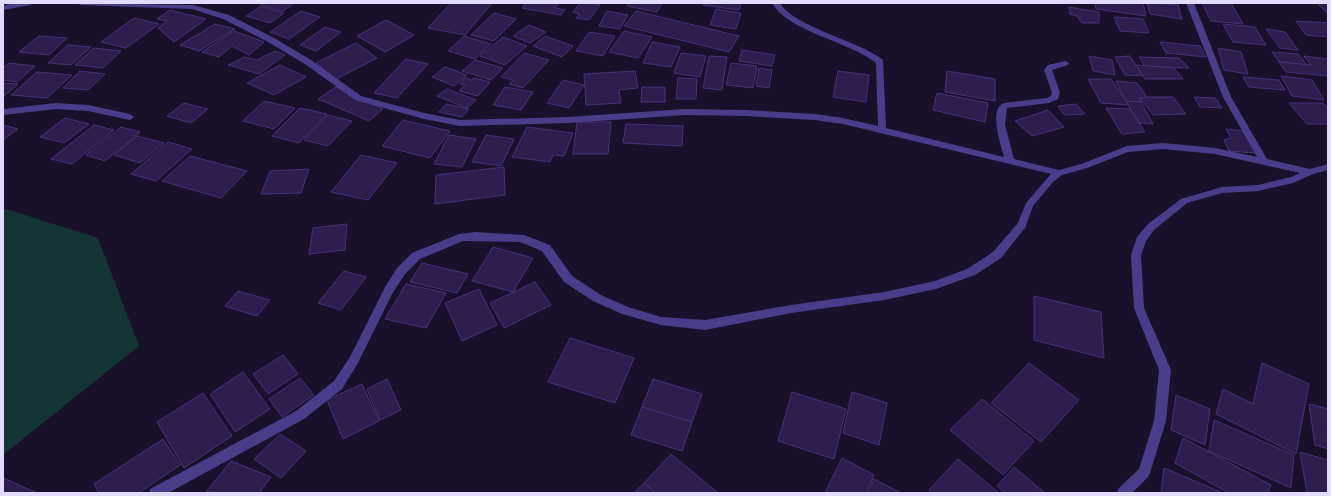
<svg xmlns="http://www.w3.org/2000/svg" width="1331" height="496" viewBox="0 0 1331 496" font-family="Poppins,sans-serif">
  <rect width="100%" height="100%" fill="#19112b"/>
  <polygon fill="#143335" points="3,208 98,238 139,346 3,455"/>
  <g fill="#2c1d4c" stroke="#463078">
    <polygon points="257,3 294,3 283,11"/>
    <polygon points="451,3 492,3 465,35 428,28"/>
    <polygon points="526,3 559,3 555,8 565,10 561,15 522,8"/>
    <polygon points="580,3 589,3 600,5 589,20 576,18 579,14 573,12"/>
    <polygon points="629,3 662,3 657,12 627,6"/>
    <polygon points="703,3 741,3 739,10 703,5"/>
    <polygon points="1095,3 1143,3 1146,16 1096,9"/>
    <polygon points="1147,3 1178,5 1182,19 1150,14"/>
    <polygon points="1202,3 1231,3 1243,24 1211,21"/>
    <polygon points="1319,3 1328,3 1328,14 1319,5"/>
    <polygon points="261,6 284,13 270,23 246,16"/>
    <polygon points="1069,7 1099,12 1099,23 1082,23 1077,16 1070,14"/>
    <polygon points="716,9 741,13 736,29 710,25"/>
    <polygon points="170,10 206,19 174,42 158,28 167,21 157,19"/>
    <polygon points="301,11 320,17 289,39 270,32"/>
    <polygon points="607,11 628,15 620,29 599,26"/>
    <polygon points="636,11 739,36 729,52 624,26"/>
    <polygon points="494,13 516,19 494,41 471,35"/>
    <polygon points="1114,17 1143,19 1149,33 1120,31"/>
    <polygon points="134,18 159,24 126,48 101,42"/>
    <polygon points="386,20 414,35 385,52 357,36"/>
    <polygon points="1296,21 1328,23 1328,37 1306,35"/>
    <polygon points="215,24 235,29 199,51 180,45"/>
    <polygon points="1223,24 1255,27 1266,45 1233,42"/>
    <polygon points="529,25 546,32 530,43 513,36"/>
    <polygon points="325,27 341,32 316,51 300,45"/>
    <polygon points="1266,29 1285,32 1298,50 1280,48"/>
    <polygon points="234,31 264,42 249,55 232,46 219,57 202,52"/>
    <polygon points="624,31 652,37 638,58 609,52"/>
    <polygon points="589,32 615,36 603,56 576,51"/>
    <polygon points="39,36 67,38 49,55 19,52"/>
    <polygon points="464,36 491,44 475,59 448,51"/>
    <polygon points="545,36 573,46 562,57 533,46"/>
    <polygon points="503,37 527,46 505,65 480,56"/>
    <polygon points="652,42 680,47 671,67 643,63"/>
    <polygon points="1160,42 1200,46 1206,57 1166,53"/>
    <polygon points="356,43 377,58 336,79 316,63"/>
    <polygon points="68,45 91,47 71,65 48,63"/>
    <polygon points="94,48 121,51 103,68 75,65"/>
    <polygon points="1218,48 1241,52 1248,74 1224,70"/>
    <polygon points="742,50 775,55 772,66 739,61"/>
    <polygon points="275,51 285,55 259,74 228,65 245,57 257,60"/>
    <polygon points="1272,52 1298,54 1307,65 1279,62"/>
    <polygon points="524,53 549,60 523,88 509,84 513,80 501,77"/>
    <polygon points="681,53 706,56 700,77 674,73"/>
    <polygon points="709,56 727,57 722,90 703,88"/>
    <polygon points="1089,56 1112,60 1115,75 1093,71"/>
    <polygon points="1130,56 1143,76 1125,75 1115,57"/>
    <polygon points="1304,56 1328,59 1328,76 1286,72 1279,62 1311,65"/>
    <polygon points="1139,57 1179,58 1189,68 1145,66"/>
    <polygon points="406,59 428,64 397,98 374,93"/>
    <polygon points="475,60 503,68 491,80 462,71"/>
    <polygon points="9,63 35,66 17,82 3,80 3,68"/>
    <polygon points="731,63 757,66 753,88 726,85"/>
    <polygon points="280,65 306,77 274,95 247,83"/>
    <polygon points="1136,65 1174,68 1183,79 1145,79"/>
    <polygon points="445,67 467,75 454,86 432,77"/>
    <polygon points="759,68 772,70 769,88 756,86"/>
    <polygon points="80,71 105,74 88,90 63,88"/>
    <polygon points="635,71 638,88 619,90 621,103 586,105 584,74"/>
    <polygon points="838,71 869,75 866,102 833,97"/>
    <polygon points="947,71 995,79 995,101 945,92"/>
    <polygon points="37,72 72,75 47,98 11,95"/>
    <polygon points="1281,76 1312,80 1324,100 1292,96"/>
    <polygon points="1243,77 1279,80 1285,90 1249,87"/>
    <polygon points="465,78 472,80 474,78 490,82 478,96 459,91 465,85 460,84"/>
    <polygon points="678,78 697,79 696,99 676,99"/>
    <polygon points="1088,79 1111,79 1129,105 1101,103"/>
    <polygon points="563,80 584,85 569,108 547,103"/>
    <polygon points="1116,81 1137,83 1147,97 1140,98 1141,102 1126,101"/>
    <polygon points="3,83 18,84 3,97"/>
    <polygon points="336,87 383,109 369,121 318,99"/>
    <polygon points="505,87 533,92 521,110 493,105"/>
    <polygon points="642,87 665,87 665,102 641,102"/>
    <polygon points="447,89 476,100 467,108 437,96"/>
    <polygon points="937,93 988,103 985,122 933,110"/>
    <polygon points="1147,97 1173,97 1186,114 1153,115 1140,98"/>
    <polygon points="1194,97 1215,98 1222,108 1200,107"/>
    <polygon points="264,101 295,108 274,129 243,121"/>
    <polygon points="1126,101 1141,102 1153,124 1138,123"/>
    <polygon points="184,103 208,109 191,123 167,116"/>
    <polygon points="1289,103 1323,103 1328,108 1328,124 1307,124"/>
    <polygon points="446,104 469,109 462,117 439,112"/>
    <polygon points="1076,104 1085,114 1064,115 1058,106"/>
    <polygon points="300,108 327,114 299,143 272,136"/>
    <polygon points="1106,108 1130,109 1145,132 1122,134"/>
    <polygon points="1048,110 1064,127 1032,136 1015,121"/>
    <polygon points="328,115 352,121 328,146 304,140"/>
    <polygon points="65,118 89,124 64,143 40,137"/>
    <polygon points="403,120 450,131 430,158 382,146"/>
    <polygon points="577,122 611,122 608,154 573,154"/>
    <polygon points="626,124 683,126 682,146 623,143"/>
    <polygon points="3,125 18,129 3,140"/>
    <polygon points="94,125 114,130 72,164 51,159"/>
    <polygon points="121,127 140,132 105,161 86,155"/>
    <polygon points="527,127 573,133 564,156 553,155 550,162 512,157"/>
    <polygon points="1226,129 1243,131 1256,153 1229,151 1224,140 1231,138"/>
    <polygon points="449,135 476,139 462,167 434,164"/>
    <polygon points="486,135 514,139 501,166 472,162"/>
    <polygon points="137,136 164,143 140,163 114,155"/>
    <polygon points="168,142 192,149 156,181 131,174"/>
    <polygon points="361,155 397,163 368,200 331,192"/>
    <polygon points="190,156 247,171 221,198 162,181"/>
    <polygon points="504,167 505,195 435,204 436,175"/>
    <polygon points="309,169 301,193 261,194 270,171"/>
    <polygon points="347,224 345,250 309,254 313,228"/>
    <polygon points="493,247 533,258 513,292 472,281"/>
    <polygon points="422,263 468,274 457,293 410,282"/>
    <polygon points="344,271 366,277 341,310 318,303"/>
    <polygon points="535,282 551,305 504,328 490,303"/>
    <polygon points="406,284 446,293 426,328 385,319"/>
    <polygon points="479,289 497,325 462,341 445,303"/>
    <polygon points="238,291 270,300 257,316 225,306"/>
    <polygon points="1034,296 1101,312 1104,358 1034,340"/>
    <polygon points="570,338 634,358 615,403 548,382"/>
    <polygon points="283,355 298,374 268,394 253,374"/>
    <polygon points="1029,363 1079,400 1041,442 991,403"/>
    <polygon points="1262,363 1309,384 1296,454 1216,414 1223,389 1253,404"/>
    <polygon points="243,372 270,409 235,432 210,394"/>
    <polygon points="300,378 314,395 282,417 269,399"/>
    <polygon points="387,379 401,410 380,420 367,389"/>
    <polygon points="653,379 702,394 692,422 642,407"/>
    <polygon points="362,384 379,421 343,439 327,400"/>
    <polygon points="792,392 846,409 834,459 778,441"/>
    <polygon points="852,392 887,403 879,445 843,433"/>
    <polygon points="203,393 232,436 184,468 157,422"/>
    <polygon points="1176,395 1210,409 1205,445 1171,430"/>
    <polygon points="982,399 1034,441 1003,475 950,430"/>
    <polygon points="1309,404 1328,409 1328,449 1315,445"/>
    <polygon points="642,407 692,422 682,451 631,435"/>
    <polygon points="1214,420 1294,455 1291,488 1209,451"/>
    <polygon points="280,434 306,451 281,478 254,459"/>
    <polygon points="1183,438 1271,485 1268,493 1229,493 1175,463"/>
    <polygon points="163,439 180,465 139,493 99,493 94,484"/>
    <polygon points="1300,452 1328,460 1328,493 1307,493"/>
    <polygon points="671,454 718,493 656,493 644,483"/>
    <polygon points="842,458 874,475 866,493 825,493"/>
    <polygon points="958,459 999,493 933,493 929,490"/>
    <polygon points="231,461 271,477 259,493 206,492"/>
    <polygon points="1014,467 1045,493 1005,493 997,486"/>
    <polygon points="1164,468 1223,493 1161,493"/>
    <polygon points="3,478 37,493 3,493"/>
    <polygon points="874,479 901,493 868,493"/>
    <polygon points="644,483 656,493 634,493"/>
  </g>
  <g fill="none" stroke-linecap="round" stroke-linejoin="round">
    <g fill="#493d8a" fill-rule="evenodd">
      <polygon points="12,3 34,3 30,5 3,10 3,6"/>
      <path d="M77 3 193 5 229 15 274 38 311 60 361 96 424 113 460 120 568 117 685 109 746 110 815 114 843 118 878 126 876 63C847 40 790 33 772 3H780C794 27 857 40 883 60L886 128 1004 157C1001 146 988 108 1004 103L1047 98 1051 96 1052 93 1044 70 1048 65 1065 61 1069 63 1068 65 1052 70 1060 93 1058 99 1049 103 1007 108 1005 125 1014 159 1059 170 1081 164 1127 146 1163 143 1215 148 1257 157 1223 97 1186 3H1194L1231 97 1267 159 1310 169 1328 164V170L1313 174 1293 183 1258 191 1222 193 1187 203 1154 230 1146 241 1141 255 1144 308 1171 370 1166 421 1150 473 1148 477 1132 493H1117L1118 489 1139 469 1154 421 1159 370 1134 308 1131 255 1137 237 1148 224 1181 199 1222 187 1258 185 1291 177 1300 173 1215 154 1163 149 1128 152 1087 168 1062 175 1053 182 1033 206 1025 228 1001 258 975 275 936 289 884 300 791 313 705 330 661 325 622 314 593 301 564 282 542 251 520 242 463 241 420 259 405 274 392 294 358 363 342 389 304 419 168 493H149L150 489 296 411 334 381 350 357 384 289 397 268 412 253 459 234 476 232 524 235 550 245 572 276 601 295 628 307 661 317 705 320 791 305 884 292 935 281 967 269 993 252 1018 223 1026 203 1051 174 843 124 815 120 746 116 685 115 568 123 460 126 424 119 355 100 305 64 268 42 223 19 192 9 81 5Z"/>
      <polygon points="56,103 88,105 130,114 134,117 130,120 88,111 56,109 3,115 3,109"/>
    </g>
  </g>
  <rect width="1331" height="496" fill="none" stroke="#e4dcff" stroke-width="8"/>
</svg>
